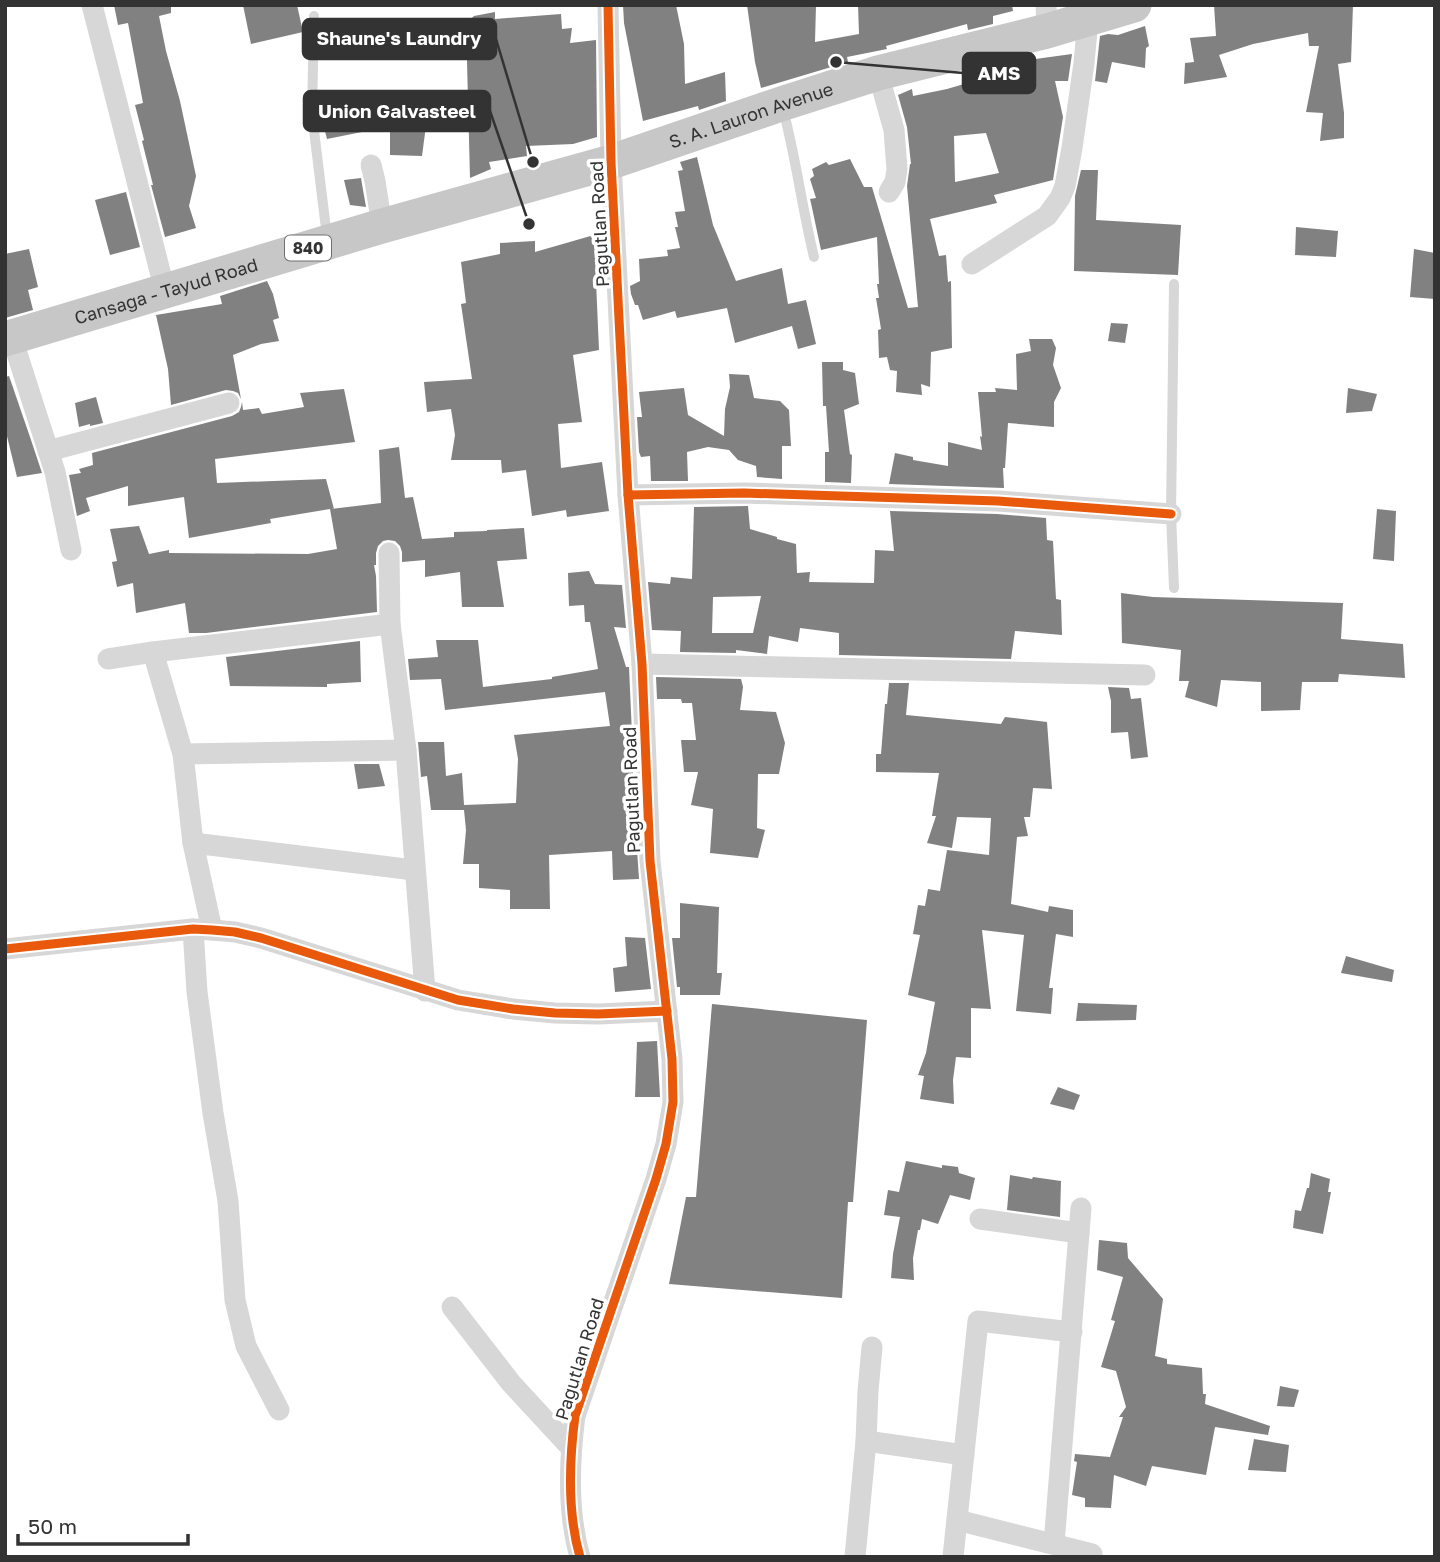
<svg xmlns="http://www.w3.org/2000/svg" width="1440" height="1562" viewBox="0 0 1440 1562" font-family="'Golos Text',sans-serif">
  <rect width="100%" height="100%" fill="#fff"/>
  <g fill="#818181" fill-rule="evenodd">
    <polygon points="114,5 171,5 171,13 159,16 166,51 180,101 196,176 189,206 196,228 165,237 151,185 153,185 142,141 144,140 135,105 143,103 128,23 118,25"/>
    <polygon points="243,5 297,5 303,32 251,44"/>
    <polygon points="623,5 676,5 684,44 685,84 725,72 726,101 699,110 698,106 643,121 624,23"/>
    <polygon points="747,5 816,5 815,42 859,34 858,5 1012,5 1013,11 993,16 993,24 968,30 967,24 886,46 887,49 847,57 848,62 761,88 755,62"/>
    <polygon points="1214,5 1353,5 1351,62 1338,64 1344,113 1344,138 1320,141 1323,113 1306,112 1319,46 1309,46 1308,33 1253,44 1219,55 1227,77 1184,84 1185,63 1194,62 1190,38 1216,36"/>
    <polygon points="495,12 495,19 561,14 562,29 572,28 570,43 596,40 597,137 573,144 526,146 527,156 489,162 491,169 470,178 466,23 474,16"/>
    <polygon points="1145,26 1149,46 1146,48 1145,68 1112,62 1107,83 1095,81 1100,36 1108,34 1118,35"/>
    <path d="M1072 54 1068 81H1055L1063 117 1053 180 994 195 997 203 930 219 939 256 946 255 948 282 951 281 952 348 931 352 930 387 921 384 922 395 896 392 897 371 890 370 887 357 879 358 878 330 881 329 876 298H879L877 284H879L877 237 821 250 811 203 810 199 816 198 810 179 814 176 812 169 826 162 829 165 850 159 864 187H872L908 308 918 307 907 186 910 164H911L907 127 898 95 912 89 913 96 947 89 981 79 977 69 1028 57V60ZM986 133 999 173 955 182 954 136Z"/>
    <polygon points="369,112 372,130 327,139 321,116"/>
    <polygon points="390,117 427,118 422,156 390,155"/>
    <polygon points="697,157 713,225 736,281 782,268 788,304 806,300 816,344 798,349 792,326 735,343 727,308 677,318 675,311 643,320 638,305 635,305 631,294 630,286 640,281 639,259 668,256 667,250 680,248 675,227 678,227 675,212 685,211 678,171 683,170 680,162"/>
    <polygon points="1081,170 1098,170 1096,220 1181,225 1178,275 1074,271 1075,196"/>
    <polygon points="361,178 362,184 366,207 350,205 344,180"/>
    <polygon points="126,192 140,247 110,255 95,200"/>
    <polygon points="1296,227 1338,231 1336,257 1295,255"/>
    <polygon points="594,235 599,350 573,355 582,422 558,424 561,468 602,462 609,511 567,517 566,510 532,516 526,470 502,473 501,460 451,460 455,435 451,409 427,412 424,382 472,379 461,304 466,303 461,262 500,254 500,243 535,241 535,252"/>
    <polygon points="29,249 38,287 28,290 33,310 5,318 5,254"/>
    <polygon points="1414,249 1435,253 1435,299 1410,297"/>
    <polygon points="267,281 273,294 279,318 273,320 279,341 261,344 233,355 241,399 238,393 233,391 226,390 171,405 168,369 156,315 222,304 220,296"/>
    <polygon points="1111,323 1128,324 1125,343 1108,341"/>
    <polygon points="1029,339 1052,339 1056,348 1053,365 1061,388 1054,402 1054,427 1008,423 1005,468 1003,468 1004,488 889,484 895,453 913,457 913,460 948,466 948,442 982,450 980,436 982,437 978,392 996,392 995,388 1017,390 1016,354 1031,351"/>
    <polygon points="822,362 843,362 843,370 855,373 859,404 844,410 850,454 852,455 851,483 825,482 825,452 829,452 826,406 823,406"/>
    <polygon points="729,374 749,375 754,398 780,401 789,410 791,446 782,446 782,479 757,477 756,466 738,460 729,450 708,447 687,452 688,481 651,481 650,456 641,457 639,452 637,417 642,417 639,392 684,388 688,415 724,436 725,409 730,387"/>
    <polygon points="9,376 30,437 42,473 17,477 5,428 5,377"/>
    <polygon points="1348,388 1377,394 1372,411 1346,413"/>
    <polygon points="344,389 355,442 215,459 217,483 326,479 334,509 331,509 381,503 379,450 399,447 405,498 413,497 422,539 454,537 454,532 487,531 487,530 524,528 527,559 497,561 504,607 462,607 460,572 425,577 425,560 402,562 402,552 400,546 395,541 388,540 383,541 378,546 376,553 376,565 374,565 376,576 377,612 206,633 189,633 185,603 136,613 133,583 117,587 112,562 117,561 110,529 139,526 149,554 169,550 169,553 308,554 337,549 330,509 270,519 271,523 189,538 184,497 128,506 128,486 86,498 90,511 77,516 69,475 81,473 79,469 93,465 92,453 232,416 239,412 241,407 242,402 243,410 259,408 262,414 304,407 300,393"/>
    <polygon points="96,397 103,423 90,426 90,424 79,427 75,403"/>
    <path d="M748 506 750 529 777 537V539L796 544 797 573 810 572 809 582 874 583 875 550 894 551 890 511 997 514 1046 518 1047 540 1053 541 1056 599 1061 600 1062 635 1015 631 1011 659 839 655V633L800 628 798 642 769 636 767 654 736 650V653L680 652 681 631 652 630 648 582 670 584 671 577 692 579 694 507ZM761 596 753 633H712L713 597Z"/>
    <polygon points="1377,509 1396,511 1394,561 1373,559"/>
    <polygon points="589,571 595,584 622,585 626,628 614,627 626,667 629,667 633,757 631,758 634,779 631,779 635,819 639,879 613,880 612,851 549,855 550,909 510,909 510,890 479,888 479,864 463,864 466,830 464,810 431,810 427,776 421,777 418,742 444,742 446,776 462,773 464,805 516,803 518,759 514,735 610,726 605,692 445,710 441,679 410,680 408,659 438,657 436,640 478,640 483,687 552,679 552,677 598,669 590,622 585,622 584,605 569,606 568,573"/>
    <polygon points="1121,593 1153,597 1343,603 1341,639 1403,644 1405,678 1339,674 1338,682 1302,682 1300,710 1261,711 1261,682 1221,680 1217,707 1185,697 1189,681 1179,681 1181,650 1122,643"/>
    <polygon points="360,641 361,682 327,684 327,687 230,686 226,657"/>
    <polygon points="656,677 741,679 743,687 740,710 776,712 785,743 779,774 758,774 757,828 765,830 758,858 710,853 713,809 691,805 698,772 684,772 681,740 696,740 692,703 682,703 681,699 657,699"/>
    <polygon points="889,683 909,683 906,715 1001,724 1005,717 1047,722 1052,789 1033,788 1030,817 1024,817 1028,836 1017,837 1011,904 1048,912 1049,906 1073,910 1073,937 1056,934 1049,988 1053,988 1051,1014 1016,1011 1024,935 982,930 991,1009 971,1008 971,1058 956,1057 953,1080 954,1104 920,1099 924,1076 918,1075 926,1053 935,1002 908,995 920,935 913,934 918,905 925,906 928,889 940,891 947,850 989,855 991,818 957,817 952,848 927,843 936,816 932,816 939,773 876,772 876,754 881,754 885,704 887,704"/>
    <polygon points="1108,687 1129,688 1131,699 1141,698 1148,757 1131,759 1128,732 1111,733 1111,701"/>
    <polygon points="354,764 379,764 385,786 358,789"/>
    <polygon points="680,903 719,907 717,973 722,973 720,995 680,995 680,987 677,987 672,938 680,938"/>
    <polygon points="625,937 645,938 651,989 615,992 613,968 627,966"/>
    <polygon points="1346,956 1394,970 1392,982 1341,973"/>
    <polygon points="1078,1003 1137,1005 1136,1020 1076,1021"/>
    <polygon points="712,1004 867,1020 853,1202 848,1202 842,1298 669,1284 686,1197 696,1197"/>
    <polygon points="657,1041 660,1097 635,1097 637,1042"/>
    <polygon points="1058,1087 1080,1095 1074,1110 1050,1104"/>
    <polygon points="906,1161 942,1168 942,1165 958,1167 959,1173 975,1178 970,1200 950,1195 938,1224 922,1219 920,1230 918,1230 913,1258 914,1280 891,1278 893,1254 900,1217 884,1215 888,1190 899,1192"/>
    <polygon points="1311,1173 1330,1179 1328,1192 1331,1192 1323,1234 1293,1228 1295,1210 1301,1211 1307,1188 1309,1188"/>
    <polygon points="1010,1175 1032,1179 1033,1177 1061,1181 1060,1217 1007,1210"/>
    <polygon points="1099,1240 1127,1243 1128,1258 1163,1299 1155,1356 1167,1359 1167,1364 1202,1368 1203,1394 1206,1394 1205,1404 1270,1426 1268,1435 1215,1427 1206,1475 1152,1466 1146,1486 1114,1475 1111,1508 1085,1507 1085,1498 1072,1495 1077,1462 1074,1461 1075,1454 1110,1457 1123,1417 1119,1417 1126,1407 1116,1371 1101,1367 1115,1321 1111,1320 1123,1277 1097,1270"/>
    <polygon points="1280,1386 1299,1390 1294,1407 1277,1406"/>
    <polygon points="1254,1439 1289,1445 1286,1472 1248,1470"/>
  </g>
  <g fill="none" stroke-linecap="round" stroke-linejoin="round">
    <g stroke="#d7d7d7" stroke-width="10">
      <polyline points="314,16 312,114 327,237"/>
      <path d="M783 109C796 158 802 208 814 257"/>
      <polyline points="1174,588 1171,514 1174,284"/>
    </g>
    <g stroke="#d7d7d7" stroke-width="21">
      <polyline points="92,5 165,291"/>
      <polyline points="1046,5 1047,31"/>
      <polyline points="878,73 894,130 897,169 895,182 889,192"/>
      <polyline points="371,165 375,181 382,226"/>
      <polyline points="972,264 1047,216 1060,198 1065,186 1072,148 1084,63 1088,19"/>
      <polyline points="12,338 55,472 71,550"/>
      <polyline points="48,451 229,403"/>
      <polyline points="628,495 744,493 998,501 1171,514"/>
      <polyline points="389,553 390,624 406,750 425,991"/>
      <polyline points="153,652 183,754 193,843 212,930"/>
      <polyline points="108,659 153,652 390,624"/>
      <polyline points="642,664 1145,675"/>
      <polyline points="183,754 406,750"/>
      <polyline points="193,843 414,870"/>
      <polyline points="193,929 197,992 213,1113 228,1201 235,1300 246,1346 279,1410"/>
      <polyline points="5,949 193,929 212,930 235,932 261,938 458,1000 513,1009 555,1013 598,1014 667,1011"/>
      <polyline points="980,1219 1079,1233"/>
      <polyline points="452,1307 511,1383 571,1448"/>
      <polyline points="866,1441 964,1455"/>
      <polyline points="957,1520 1092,1554"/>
      <polyline points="1054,1544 1081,1208"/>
      <path d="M580 1557C567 1512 569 1462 575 1416L656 1179 666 1144 673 1102 672 1059 650 861 642 664 628 495 611 162 608 5"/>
      <polyline points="855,1557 866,1441 868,1391 872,1347"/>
      <polyline points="953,1557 978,1321 1072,1332"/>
    </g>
    <path stroke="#c7c7c7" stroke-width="35" id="s1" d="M5 339 382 226 611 162 781 104 878 73 1047 31 1134 5"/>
    <g stroke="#fff" stroke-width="13">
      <g id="cycleway">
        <polyline points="628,495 744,493 998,501 1171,514"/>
        <polyline points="5,949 193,929 212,930 235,932 261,938 458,1000 513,1009 555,1013 598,1014 667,1011"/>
        <path d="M580 1557C567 1512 569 1462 575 1416L656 1179 666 1144 673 1102 672 1059 650 861 642 664 628 495 611 162 608 5"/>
      </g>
    </g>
    <use href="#cycleway" stroke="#e8590c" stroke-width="9"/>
  </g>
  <g text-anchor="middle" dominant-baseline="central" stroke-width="7" stroke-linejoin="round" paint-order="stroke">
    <rect fill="#fff" stroke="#707070" stroke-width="2" x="285" y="235.5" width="46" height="25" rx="5"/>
    <g font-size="16" font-weight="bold" fill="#333">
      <text x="308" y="248">840</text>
    </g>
    <g font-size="18" fill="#333" stroke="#fff">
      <text stroke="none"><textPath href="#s1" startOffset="779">S. A. Lauron Avenue</textPath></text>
      <text transform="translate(599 224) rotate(-93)">Pagutlan Road</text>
      <text stroke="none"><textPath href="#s1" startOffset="168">Cansaga - Tayud Road</textPath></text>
      <text transform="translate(631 790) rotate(-92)">Pagutlan Road</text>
      <text transform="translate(579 1359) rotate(-73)">Pagutlan Road</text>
    </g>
  </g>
  <path fill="none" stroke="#333" stroke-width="2.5" d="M533 162L496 39M836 62L963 73M529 224L490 111"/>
  <g fill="#333" stroke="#fff" stroke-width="2.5">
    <circle cx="533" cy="162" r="7"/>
    <circle cx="836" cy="62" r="7"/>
    <circle cx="529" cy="224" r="7"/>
  </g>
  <g fill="#333" stroke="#333" stroke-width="2.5">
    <rect x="303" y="19" width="193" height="40" rx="7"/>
    <rect x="963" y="53" width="72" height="40" rx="7"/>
    <rect x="304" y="91" width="186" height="40" rx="7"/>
  </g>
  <g font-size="19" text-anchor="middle" font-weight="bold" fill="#fff">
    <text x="399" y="45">Shaune's Laundry</text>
    <text x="999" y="80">AMS</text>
    <text x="397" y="118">Union Galvasteel</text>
  </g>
  <rect width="1440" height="1562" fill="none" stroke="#333333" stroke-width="14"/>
  <path d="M18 1534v10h170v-10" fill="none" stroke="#333333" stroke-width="3.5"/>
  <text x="28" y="1534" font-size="21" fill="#333333" stroke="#ffffff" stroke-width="5" paint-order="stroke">50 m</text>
</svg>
